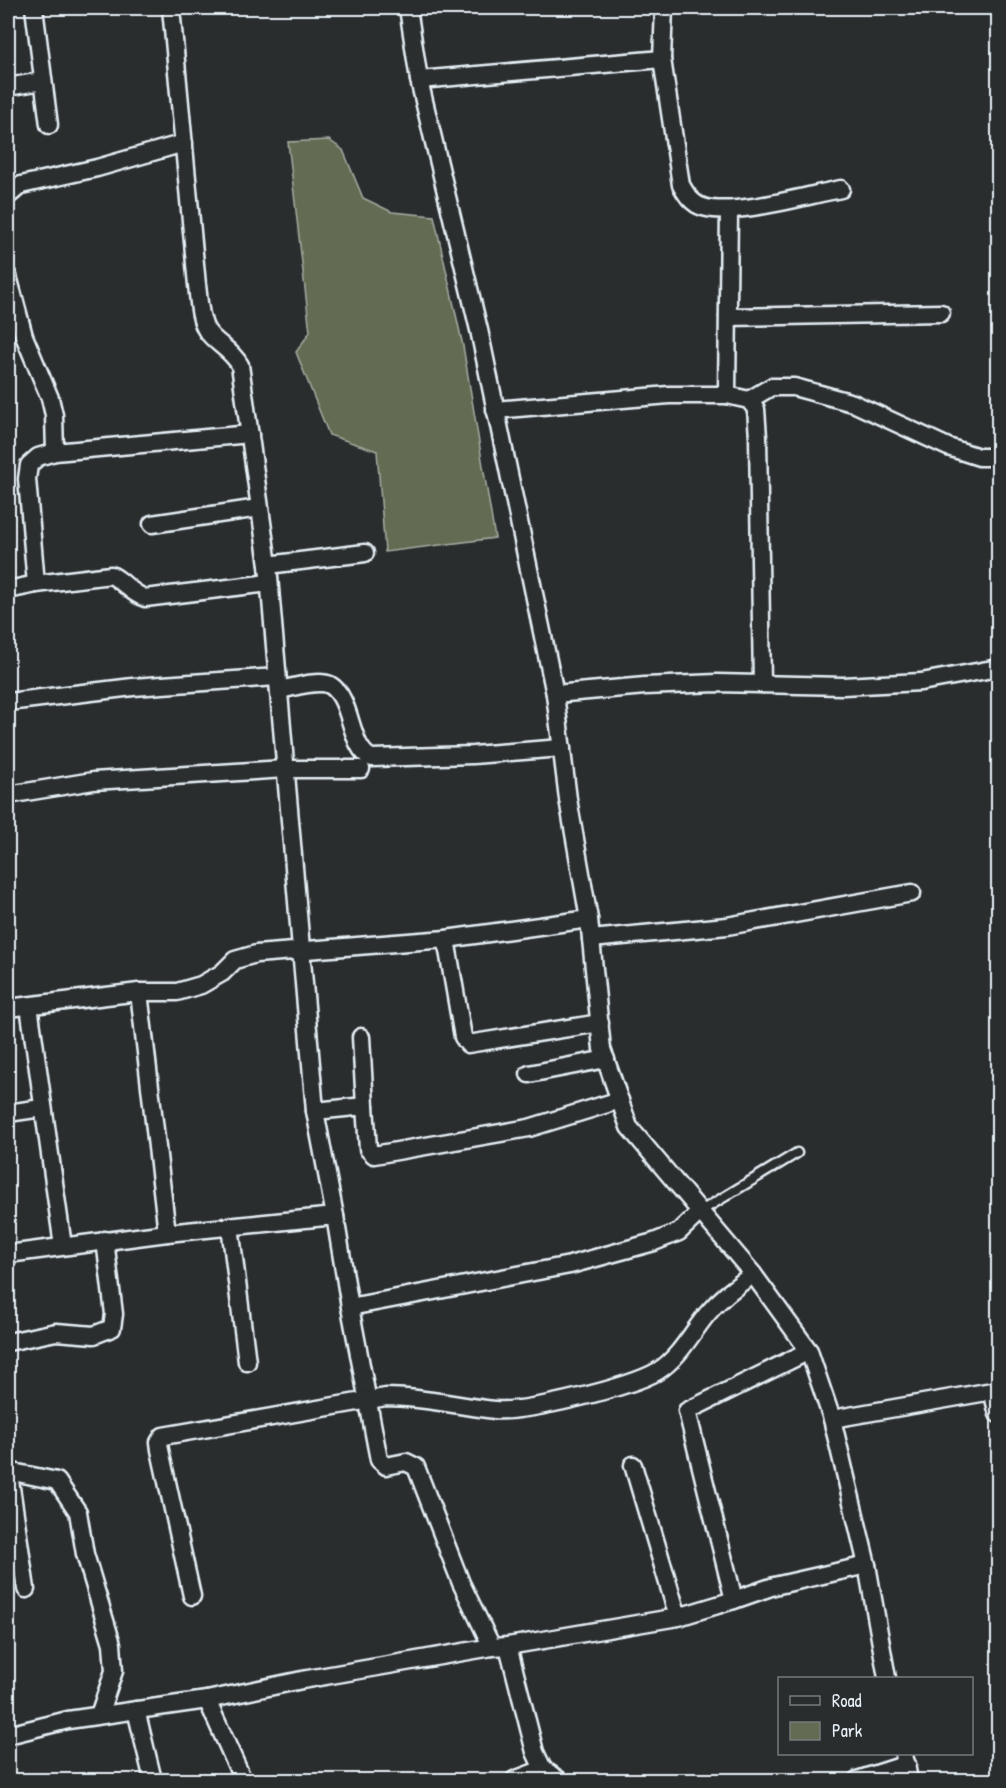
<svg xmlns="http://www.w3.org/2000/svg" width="1006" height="1788" viewBox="0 0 1006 1788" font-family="'Patrick Hand',sans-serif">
  <rect width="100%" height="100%" fill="#2a2d2e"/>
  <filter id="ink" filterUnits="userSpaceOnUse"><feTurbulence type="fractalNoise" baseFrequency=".0167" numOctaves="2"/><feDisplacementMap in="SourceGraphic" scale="12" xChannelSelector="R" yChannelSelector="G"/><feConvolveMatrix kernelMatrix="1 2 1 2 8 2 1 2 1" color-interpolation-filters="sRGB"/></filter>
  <g filter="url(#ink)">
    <polygon fill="#636c52" stroke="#a6aea5" stroke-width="1.5" points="329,140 343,150 363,198 392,212 434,216 463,346 495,538 385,552 377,451 329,435 296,352 310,332 288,142"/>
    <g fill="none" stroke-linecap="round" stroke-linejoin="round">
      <g stroke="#e8f1f8" stroke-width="13">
        <polyline id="lane" points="701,1211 797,1153"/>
      </g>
      <g stroke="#e8f1f8" stroke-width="21">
        <g id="street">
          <polyline points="34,8 49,125"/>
          <path d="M171 8 197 285C199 299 199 319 207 331 216 344 230 348 240 365L268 565 315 1111"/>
          <polyline points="408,8 419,80 479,330 555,694 568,799 589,919 602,1049 629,1127 753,1274 809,1351 832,1419 867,1565 887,1678"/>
          <path d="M664 8 662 59 681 185C686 194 692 204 703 207 734 217 807 195 841 189"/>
          <polyline points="419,80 662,59"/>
          <polyline points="8,87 42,81"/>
          <polyline points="8,196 21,185 97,168 184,143"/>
          <polyline points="8,276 24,336 50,398 54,415 55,452 38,457 29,465 27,479 36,584"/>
          <polyline points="728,317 941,313"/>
          <polyline points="727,395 729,210"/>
          <polyline points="749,400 771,387 794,387 853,403 948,447 979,457 998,457"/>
          <polyline points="495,410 669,395 727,395 749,400 756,409 758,437 762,684"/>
          <polyline points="55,452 250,434"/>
          <polyline points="152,524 259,508"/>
          <polyline points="268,565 365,553"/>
          <path d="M8 590 36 584 111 575C125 582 130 593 145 598L269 583"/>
          <path d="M279 690C292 688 318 679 330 685 353 698 349 750 372 758L473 755 562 748"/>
          <polyline points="555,694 645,686 717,683 843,686 921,682 998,668"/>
          <polyline points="8,702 133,687 277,677"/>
          <polyline points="8,795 93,781 285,769 361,769"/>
          <polyline points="446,939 463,1037 468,1044 600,1023"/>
          <polyline points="591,939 727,926 912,893"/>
          <polyline points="139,992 177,992 201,985 222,973 235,960 256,954 446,939 589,919"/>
          <polyline points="29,1006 63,1246"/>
          <polyline points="8,1008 139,992 167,1233"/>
          <polyline points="361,1037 365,1106"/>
          <polyline points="529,1074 606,1059"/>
          <polyline points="8,1113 42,1108"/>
          <polyline points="335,1216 315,1111 365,1106 368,1149 374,1155 529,1128 620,1100"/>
          <polyline points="230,1226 247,1362"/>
          <polyline points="8,1254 167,1233 335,1216 350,1307 570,1265 654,1242 679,1232 701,1211"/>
          <polyline points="350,1307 379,1460 386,1466 406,1462 416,1467 461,1583 492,1647"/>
          <polyline points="8,1342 56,1332 94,1335 112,1328 114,1314 105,1240"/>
          <polyline points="992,1391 998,1414"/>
          <polyline points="832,1419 998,1390"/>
          <polyline points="8,1467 26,1589"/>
          <polyline points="8,1471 57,1481 78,1512 85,1554 112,1644 114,1671 99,1715"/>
          <path d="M192 1596 160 1450 159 1442 163 1436 386 1397C423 1397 458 1406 495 1410 525 1413 631 1387 658 1371 680 1357 692 1332 708 1313 721 1297 737 1286 753 1274"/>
          <polyline points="734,1600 774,1586 867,1565"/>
          <polyline points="678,1617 734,1600 687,1411 809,1351"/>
          <polyline points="207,1700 243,1780"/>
          <polyline points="136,1710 153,1780"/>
          <polyline points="8,1735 68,1720 207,1700 302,1680 492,1647 508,1646"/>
          <polyline points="904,1754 909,1780"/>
          <polyline points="543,1769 535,1752 508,1646 678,1617 633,1465"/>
          <polyline points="514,1780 543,1769 559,1780"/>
          <polyline points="857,1780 907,1764"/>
        </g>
      </g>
      <use href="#lane" stroke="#2a2d2e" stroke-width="8"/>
      <use href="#street" stroke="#2a2d2e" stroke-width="16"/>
    </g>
  </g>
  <rect width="1006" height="1788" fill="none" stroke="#2a2d2e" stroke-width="30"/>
  <rect x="15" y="15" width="976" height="1758" fill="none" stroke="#e8f1f8" stroke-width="2" filter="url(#ink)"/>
  <rect x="778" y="1677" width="195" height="78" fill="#2a2d2e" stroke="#767b7f" stroke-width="1.5"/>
  <rect x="790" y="1696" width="30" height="9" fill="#2a2d2e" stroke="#767b7f" stroke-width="1.5"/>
  <text x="832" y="1707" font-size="18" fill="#e8f1f8">Road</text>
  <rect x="790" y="1722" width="30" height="18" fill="#636c52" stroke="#767b7f" stroke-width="1.5"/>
  <text x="832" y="1737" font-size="18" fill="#e8f1f8">Park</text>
</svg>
